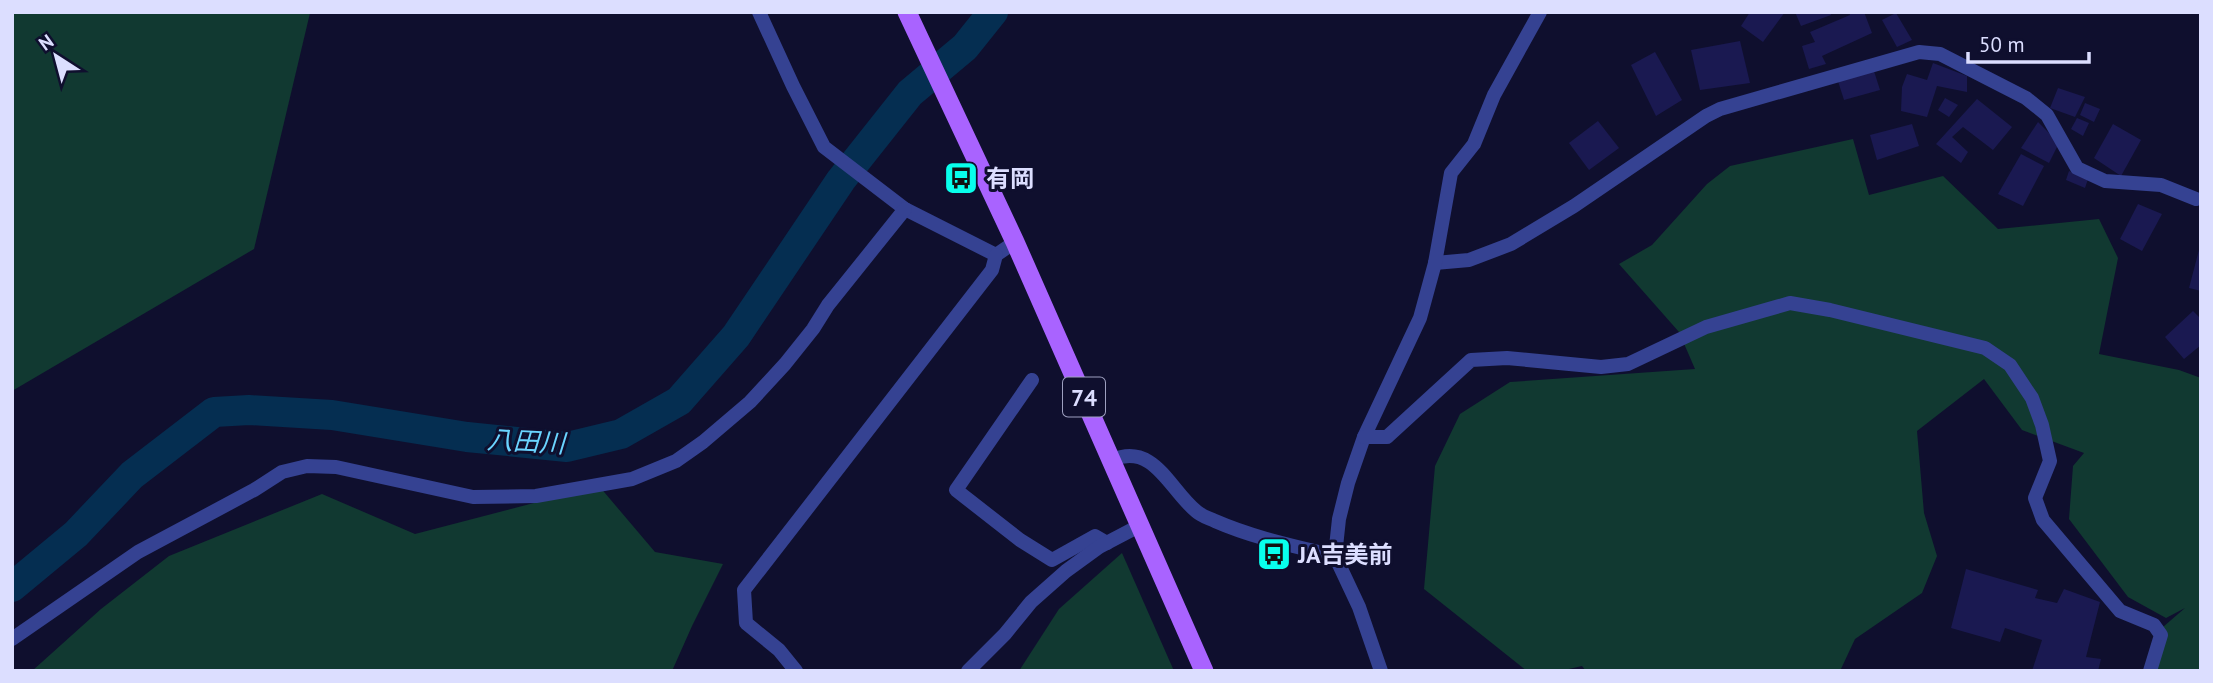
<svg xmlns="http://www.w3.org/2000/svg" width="2213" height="683" viewBox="0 0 2213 683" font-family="'PT Sans','Noto Sans JP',sans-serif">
  <rect width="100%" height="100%" fill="#0f0f2e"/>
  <g fill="#113931">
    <polygon points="12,12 310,13 254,249 12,391"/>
    <polygon points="1853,139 1869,195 1943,176 1998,229 2099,219 2118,258 2099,354 2179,370 2201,378 2201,671 2152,671 2163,627 2185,608 2166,618 2128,597 2069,519 2073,466 2084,453 2022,430 1984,379 1917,431 1924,513 1937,556 1922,593 1855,639 1840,671 1586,671 1582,666 1560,671 1527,671 1424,589 1435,466 1460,414 1510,382 1695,369 1679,332 1619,264 1652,245 1707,184 1730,166"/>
    <polygon points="599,486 655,552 723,564 692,626 672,671 32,671 101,609 169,556 322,494 415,534"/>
    <polygon points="1122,553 1174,671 1019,671 1059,609"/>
  </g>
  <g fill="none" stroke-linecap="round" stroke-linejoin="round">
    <polyline stroke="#052e51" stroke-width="30" points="12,587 76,534 132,475 214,412 249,410 332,415 467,437 567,447 621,434 679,401 736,336 841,180 910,93 965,47 993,12"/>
  </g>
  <g fill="#1a1951">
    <polygon points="1750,12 1785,12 1763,42 1741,26"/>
    <polygon points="1795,12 1830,12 1831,15 1801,26"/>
    <polygon points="1849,12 1864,12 1872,33 1822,56 1826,64 1809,69 1802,46 1815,42 1810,32 1850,15"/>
    <polygon points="1896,13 1912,40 1897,47 1882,20"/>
    <polygon points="1740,41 1750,83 1700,90 1691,50"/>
    <polygon points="1655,52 1682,100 1656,116 1631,65"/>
    <polygon points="1933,63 1967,76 1967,92 1937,86 1927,117 1901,111 1902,87 1907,74 1927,80"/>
    <polygon points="1873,68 1880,90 1844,100 1837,78"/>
    <polygon points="2058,88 2085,97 2075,117 2050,108"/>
    <polygon points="1945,98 1958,105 1949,117 1938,110"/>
    <polygon points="1977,99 2012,127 1993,150 1963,127 1952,137 1968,152 1961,163 1936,144"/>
    <polygon points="2085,103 2100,109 2094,122 2080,115"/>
    <polygon points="2077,118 2089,123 2083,136 2071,129"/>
    <polygon points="1598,121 1619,148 1589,170 1569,143"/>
    <polygon points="2038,122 2059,143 2049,163 2021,148"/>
    <polygon points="1912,124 1919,146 1877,160 1870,135"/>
    <polygon points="2113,124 2141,140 2121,176 2094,158"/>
    <polygon points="2021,154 2044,166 2023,206 1998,194"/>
    <polygon points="2069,171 2088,179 2085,188 2066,180"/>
    <polygon points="2138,204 2162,214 2142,251 2120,239"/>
    <polygon points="2199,250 2201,250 2201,291 2189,288"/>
    <polygon points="2193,311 2201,319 2201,345 2184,359 2165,337"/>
    <polygon points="1966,569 2038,590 2035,598 2057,603 2064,589 2100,602 2086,657 2101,659 2098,671 2032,671 2042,640 2005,628 2000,642 1951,628"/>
  </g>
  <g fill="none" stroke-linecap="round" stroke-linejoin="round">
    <g stroke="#354292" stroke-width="14">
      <polyline points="759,12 793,86 824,147 905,209 996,255 1015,242"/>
      <polyline points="1435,263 1469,260 1511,244 1574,206 1706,116 1720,109 1919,52 1940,54 2026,98 2047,115 2077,168 2105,181 2161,185 2196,199"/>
      <polyline points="1032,380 956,490 1020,540 1052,560 1095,536 1107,543"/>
      <path d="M1112 460C1154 442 1169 489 1196 511 1201 516 1209 518 1215 521 1254 538 1294 546 1335 556"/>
      <polyline points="12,639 138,552 254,490 282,472 307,466 336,467 473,497 536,496 632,479 676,461 703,442 750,402 785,364 813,329 828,305 905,209"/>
      <polyline points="796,671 779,650 746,623 744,590 992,270 996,255"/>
      <polyline points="968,671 1005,634 1031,602 1066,571 1099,547 1139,526"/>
      <polyline points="1381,671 1359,607 1335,556 1339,519 1348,483 1364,437 1420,318 1435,263 1451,173 1474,144 1494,95 1540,12"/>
    </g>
    <polyline stroke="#354292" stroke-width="14" points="1364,437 1387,437 1471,360 1507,358 1601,367 1628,364 1706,327 1790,303 1830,310 1985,348 2010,365 2032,398 2042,425 2050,461 2035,498 2043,520 2120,611 2154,625 2161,635 2150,671"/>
    <polyline stroke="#a963ff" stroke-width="19" points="907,12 1015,242 1204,671"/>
  </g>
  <defs>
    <g id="bus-square" transform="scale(1.75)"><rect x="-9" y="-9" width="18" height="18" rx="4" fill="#08ffec" stroke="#0f0f2e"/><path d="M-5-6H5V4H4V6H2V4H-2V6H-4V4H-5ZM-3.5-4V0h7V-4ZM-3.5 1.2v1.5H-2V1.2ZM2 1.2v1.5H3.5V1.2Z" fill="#111"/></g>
  </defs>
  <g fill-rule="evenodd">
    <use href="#bus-square" x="961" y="178"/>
    <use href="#bus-square" x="1274" y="554"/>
  </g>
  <g text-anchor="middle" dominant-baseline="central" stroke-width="6" stroke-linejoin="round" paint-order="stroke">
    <rect fill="#0f0f2e" stroke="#9ea0c0" stroke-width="2" x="1063" y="377.5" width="42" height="39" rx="5"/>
    <g font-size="23" font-weight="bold" fill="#dcdeff">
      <text x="1084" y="397">74</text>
    </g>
    <g font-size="24" font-weight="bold" fill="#dcdeff" stroke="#0f0f2e" text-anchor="start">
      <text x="986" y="178">有岡</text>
      <text x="1298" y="554">JA吉美前</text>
    </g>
    <g font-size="26" font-style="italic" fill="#6ad4ff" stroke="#0f0f2e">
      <text transform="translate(526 441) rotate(3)">八田川</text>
    </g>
  </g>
  <rect width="2213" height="683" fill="none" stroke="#dcdeff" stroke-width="28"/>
  <g transform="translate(56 56) rotate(324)" stroke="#0f0f2e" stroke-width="5" paint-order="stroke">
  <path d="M0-5L12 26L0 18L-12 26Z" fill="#dcdeff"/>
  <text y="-10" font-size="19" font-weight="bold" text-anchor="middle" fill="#dcdeff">N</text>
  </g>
  <path d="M1968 52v10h121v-10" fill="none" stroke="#dcdeff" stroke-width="3.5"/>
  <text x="1979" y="52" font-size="21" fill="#dcdeff" stroke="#0f0f2e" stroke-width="5" paint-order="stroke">50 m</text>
</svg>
